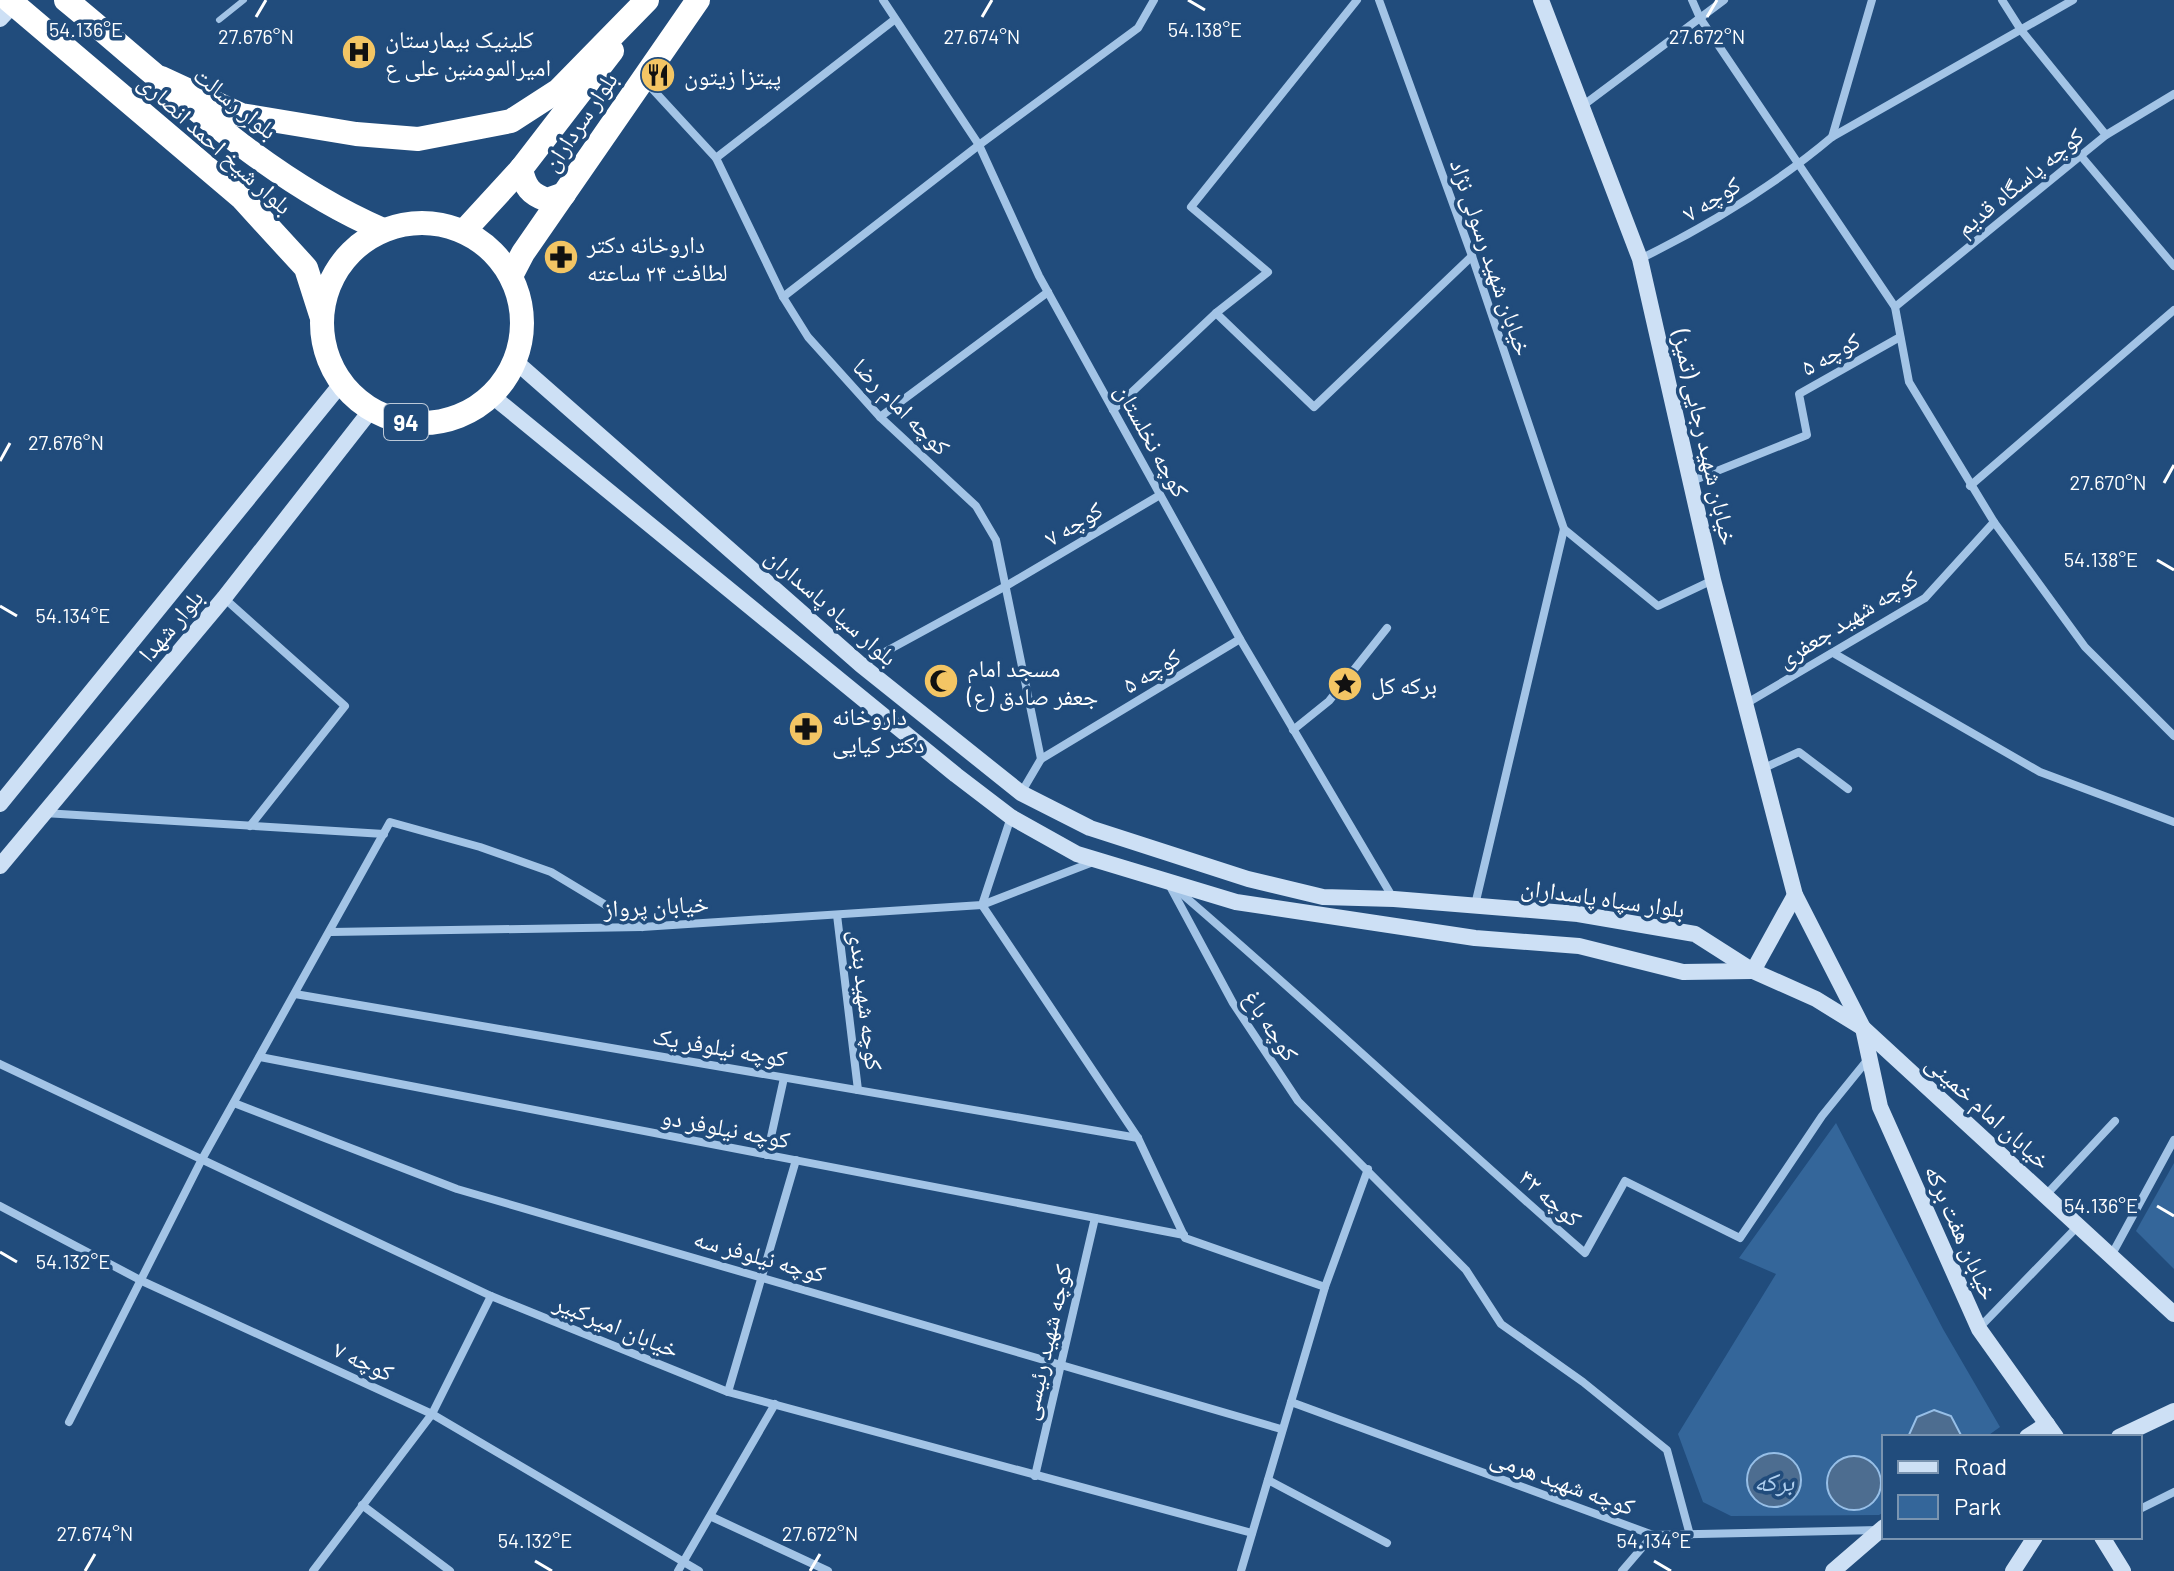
<svg xmlns="http://www.w3.org/2000/svg" width="2174" height="1571" viewBox="0 0 2174 1571" font-family="Barlow,'Noto Naskh Arabic',sans-serif">
  <rect width="100%" height="100%" fill="#214c7c"/>
  <g fill="#34669a">
    <polygon points="1836,1123 1943,1329 2000,1427 1986,1437 1884,1437 1884,1512 1879,1515 1731,1516 1703,1502 1678,1434 1776,1274 1739,1258"/>
    <polygon points="2174,1163 2174,1269 2136,1231"/>
  </g>
  <g fill="#4d6d90" stroke="#97bfe7" stroke-width="2">
    <polygon points="1934,1410 1951,1416 1962,1437 1908,1437 1917,1417"/>
    <circle cx="1774" cy="1480" r="27"/>
    <circle cx="1854" cy="1483" r="27"/>
  </g>
  <g fill="none" stroke-linecap="round" stroke-linejoin="round">
    <polyline stroke="#a3c4e6" stroke-width="6" points="219,20 244,0"/>
    <g stroke="#a3c4e6" stroke-width="8">
      <polyline points="883,0 979,145 1039,276 1240,639 1393,898"/>
      <polyline points="1379,0 1472,256 1564,529 1475,905"/>
      <polyline points="1692,0 1700,18 1895,307 1909,382 1994,522 2085,647 2174,736"/>
      <polyline points="2002,0 2021,30 2106,135"/>
      <polyline points="645,81 716,158 783,297 808,337 880,417 976,506 996,540 1041,759 1021,793"/>
      <polyline points="1581,107 1724,0"/>
      <polyline points="1832,137 1872,0"/>
      <polyline points="2081,156 2174,266"/>
      <polyline points="716,158 894,20"/>
      <path d="M1640 259C1709 225 1774 186 1832 137L2073 0"/>
      <polyline points="783,297 979,145 1138,28 1154,0"/>
      <polyline points="1895,307 2106,135 2174,94"/>
      <polyline points="1216,313 1268,272 1191,207 1357,0"/>
      <polyline points="1113,410 1216,313 1314,407 1472,256"/>
      <polyline points="880,417 1048,292"/>
      <polyline points="1692,481 1807,435 1799,394 1900,337"/>
      <polyline points="1970,486 2174,310"/>
      <polyline points="1564,529 1658,606 1713,580"/>
      <polyline points="224,598 345,706 250,826"/>
      <polyline points="1835,654 2040,772 2174,822"/>
      <polyline points="861,665 1006,586 1160,495"/>
      <polyline points="1747,703 1925,598 1994,522"/>
      <polyline points="1293,730 1329,701 1387,628"/>
      <polyline points="1041,759 1240,639"/>
      <polyline points="1764,768 1799,752 1848,789"/>
      <polyline points="44,813 384,834"/>
      <polyline points="1171,888 1233,1003 1298,1101 1466,1270 1501,1324 1583,1382 1667,1450 1690,1535"/>
      <path d="M1175 888C1314 1007 1447 1133 1585 1253L1625 1181 1740 1238 1822 1116 1869 1058"/>
      <polyline points="982,905 1138,1138 1185,1238 1325,1287"/>
      <polyline points="982,905 1011,817"/>
      <polyline points="837,915 858,1090"/>
      <polyline points="331,932 642,927 982,905 1093,862"/>
      <polyline points="295,994 1138,1138"/>
      <polyline points="260,1057 1184,1235"/>
      <polyline points="0,1064 491,1296 728,1392 1252,1533"/>
      <polyline points="234,1103 457,1189 1281,1429"/>
      <polyline points="767,1155 784,1078"/>
      <polyline points="2046,1195 2115,1121"/>
      <polyline points="0,1206 142,1281 432,1414 699,1571"/>
      <polyline points="2111,1256 2174,1140"/>
      <polyline points="1979,1328 2078,1226"/>
      <polyline points="728,1392 796,1160"/>
      <polyline points="1291,1402 1653,1535 1879,1530"/>
      <polyline points="69,1422 201,1161 390,822 480,847 551,872 642,927"/>
      <polyline points="1035,1476 1095,1218"/>
      <polyline points="1268,1480 1387,1543"/>
      <polyline points="362,1505 450,1571"/>
      <polyline points="2140,1509 2174,1492"/>
      <polyline points="712,1517 828,1571"/>
      <polyline points="313,1571 432,1414 491,1296"/>
      <polyline points="678,1571 775,1404"/>
      <polyline points="1241,1571 1325,1287 1368,1169"/>
      <polyline points="1622,1571 1653,1535"/>
    </g>
    <g stroke="#cde0f5" stroke-width="16">
      <polyline points="1541,0 1640,259 1713,580 1795,895 1863,1028 1880,1107 1979,1329 2056,1437"/>
      <polyline points="0,19 14,4"/>
      <polyline points="515,361 861,665 1021,793 1090,828 1248,879 1323,897 1394,899 1578,914 1695,934 1753,971 1816,999 1863,1028 2174,1314"/>
      <polyline points="491,395 956,775 1011,817 1077,854 1236,902 1475,938 1579,946 1683,972 1752,971"/>
      <polyline points="0,804 341,384"/>
      <polyline points="0,866 224,598 371,410"/>
      <polyline points="1753,971 1795,895"/>
      <polyline points="2027,1437 2047,1424"/>
      <polyline points="2119,1437 2174,1411"/>
      <polyline points="2102,1537 2123,1571"/>
      <polyline points="1833,1571 1884,1527"/>
      <polyline points="2013,1571 2035,1537"/>
    </g>
    <g stroke="#fff" stroke-width="24">
      <polyline points="9,0 241,197 306,268 321,315"/>
      <path d="M66 0C165 81 264 179 383 230"/>
      <polyline points="161,78 241,115 356,134 418,139 511,121 559,90 647,0"/>
      <path d="M521 169C525 187 530 194 547 200L564 194"/>
      <circle cx="422" cy="323" r="100"/>
      <polyline points="464,231 521,169 612,51"/>
      <polyline points="511,276 523,253 698,0"/>
    </g>
  </g>
  <path fill="none" stroke="#fff" stroke-width="3" d="M69 0 86 10M1188 0 1205 10M256 17 266 0M982 17 992 0M1707 17 1717 0M0 461 10 443M2164 483 2174 465M2157 560 2174 570M0 606 17 616M2157 1206 2174 1216M0 1252 17 1262M535 1561 552 1571M1654 1561 1671 1571M85 1571 95 1554M810 1571 820 1554"/>
  <defs>
    <g id="hospital-disc" transform="scale(1.8)"><circle r="9.5" fill="#f3c564" stroke="#214c7c"/><path d="M-5-5h3v3.5h4V-5h3V5h-3V1.5h-4V5h-3Z" fill="#111"/></g>
    <g id="restaurant-disc" transform="scale(1.8)"><circle r="9.5" fill="#f3c564" stroke="#214c7c"/><path d="M-5-6h1v4h1v-4h1v4h1v-4h1v5L-1.5 .5V6h-2V.5L-5-1ZM5-6V6H3V1.5H1.5Q1.5-4 5-6Z" fill="#111"/></g>
    <g id="pharmacy-disc" transform="scale(1.8)"><circle r="9.5" fill="#f3c564" stroke="#214c7c"/><path d="M-2-6h4v4h4v4h-4v4h-4v-4h-4v-4h4Z" fill="#111"/></g>
    <g id="mosque-disc" transform="scale(1.8)"><circle r="9.5" fill="#f3c564" stroke="#214c7c"/><path d="M3.5-4.9A6 6 0 1 0 3.5 4.9A5 5 0 1 1 3.5-4.9Z" fill="#111"/></g>
    <g id="sight-disc" transform="scale(1.8)"><circle r="9.5" fill="#f3c564" stroke="#214c7c"/><path d="M0-6L1.8-2.2L6-1.7L2.9 1.2L3.7 5.4L0 3.3L-3.7 5.4L-2.9 1.2L-6-1.7L-1.8-2.2Z" fill="#111"/></g>
  </defs>
  <g fill-rule="evenodd">
    <use href="#hospital-disc" x="359" y="52"/>
    <use href="#restaurant-disc" x="658" y="75"/>
    <use href="#pharmacy-disc" x="561" y="257"/>
    <use href="#mosque-disc" x="941" y="681"/>
    <use href="#sight-disc" x="1345" y="684"/>
    <use href="#pharmacy-disc" x="806" y="729"/>
  </g>
  <g text-anchor="middle" dominant-baseline="central" stroke-width="7" stroke-linejoin="round" paint-order="stroke">
    <rect fill="#214c7c" stroke="#bcc9d8" stroke-width="2" x="384" y="404" width="44" height="36" rx="6"/>
    <g font-size="22" font-weight="bold" fill="#fff">
      <text x="406" y="422">94</text>
    </g>
    <g font-size="24" fill="#fff" stroke="#214c7c" text-anchor="start">
      <text x="385" y="38">کلینیک بیمارستان<tspan x="385" dy="28">امیرالمومنین علی ع</tspan></text>
      <text x="684" y="75">پیتزا زیتون</text>
      <text x="587" y="243">داروخانه دکتر<tspan x="587" dy="28">لطافت ۲۴ ساعته</tspan></text>
      <text x="967" y="667">مسجد امام<tspan x="967" dy="28">جعفر صادق (ع)</tspan></text>
      <text x="1371" y="684">برکه کل</text>
      <text x="832" y="715">داروخانه<tspan x="832" dy="28">دکتر کیایی</tspan></text>
    </g>
    <g font-size="24" fill="#fff" stroke="#214c7c">
      <text transform="translate(236 102) rotate(39)">بلوار رسالت</text>
      <text transform="translate(579 121) rotate(-56)">بلوار سرداران</text>
      <text transform="translate(216 143) rotate(42)">بلوار شیخ احمد انصاری</text>
      <text transform="translate(2019 181) rotate(-39)">کوچه پاسگاه قدیم</text>
      <text transform="translate(1711 198) rotate(-32)">کوچه ۷</text>
      <text transform="translate(1492 257) rotate(71)">خیابان شهید رسولی نژاد</text>
      <text transform="translate(1830 353) rotate(-29)">کوچه ۵</text>
      <text transform="translate(902 406) rotate(45)">کوچه امام رضا</text>
      <text transform="translate(1706 437) rotate(77)">خیابان شهید رجایی (تمیز)</text>
      <text transform="translate(1153 440) rotate(61)">کوچه نخلستان</text>
      <text transform="translate(1073 523) rotate(-31)">کوچه ۷</text>
      <text transform="translate(832 606) rotate(41)">بلوار سپاه پاسداران</text>
      <text transform="translate(1847 618) rotate(-32)">کوچه شهید جعفری</text>
      <text transform="translate(170 625) rotate(-50)">بلوار شهدا</text>
      <text transform="translate(1151 670) rotate(-31)">کوچه ۵</text>
      <text transform="translate(1603 897) rotate(8)">بلوار سپاه پاسداران</text>
      <text transform="translate(656 905) rotate(-3)">خیابان پرواز</text>
      <text transform="translate(867 1000) rotate(83)">کوچه شهید بندی</text>
      <text transform="translate(1272 1025) rotate(57)">کوچه باغ</text>
      <text transform="translate(720 1046) rotate(10)">کوچه نیلوفر یک</text>
      <text transform="translate(1989 1111) rotate(42)">خیابان امام خمینی</text>
      <text transform="translate(726 1127) rotate(11)">کوچه نیلوفر دو</text>
      <text transform="translate(1551 1197) rotate(41)">کوچه ۴۲</text>
      <text transform="translate(1962 1232) rotate(66)">خیابان هفت برکه</text>
      <text transform="translate(760 1255) rotate(16)">کوچه نیلوفر سه</text>
      <text transform="translate(617 1325) rotate(22)">خیابان امیرکبیر</text>
      <text transform="translate(1045 1342) rotate(-77)">کوچه شهید رئیسی</text>
      <text transform="translate(364 1360) rotate(25)">کوچه ۷</text>
      <text transform="translate(1563 1481) rotate(20)">کوچه شهید هرمی</text>
    </g>
    <g font-size="26" font-style="italic" fill="#aeceee" stroke="#214c7c">
      <text x="1774" y="1480">برکه</text>
    </g>
  </g>
  <g font-size="20" text-anchor="middle" fill="#fff" stroke="#214c7c" stroke-width="7" stroke-linejoin="round" paint-order="stroke">
    <text x="86" y="37">54.136°E</text>
    <text x="1205" y="37">54.138°E</text>
    <text x="256" y="44">27.676°N</text>
    <text x="982" y="44">27.674°N</text>
    <text x="1707" y="44">27.672°N</text>
    <text x="66" y="450">27.676°N</text>
    <text x="2108" y="490">27.670°N</text>
    <text x="2101" y="567">54.138°E</text>
    <text x="73" y="623">54.134°E</text>
    <text x="2101" y="1213">54.136°E</text>
    <text x="73" y="1269">54.132°E</text>
    <text x="95" y="1541">27.674°N</text>
    <text x="820" y="1541">27.672°N</text>
    <text x="535" y="1548">54.132°E</text>
    <text x="1654" y="1548">54.134°E</text>
  </g>
  <rect x="1882" y="1435" width="260" height="104" fill="#214c7c" stroke="#7a94b0" stroke-width="2"/>
  <rect x="1898" y="1461" width="40" height="12" fill="#cde0f5" stroke="#7a94b0" stroke-width="2"/>
  <text x="1954" y="1475" font-size="24" fill="#ffffff">Road</text>
  <rect x="1898" y="1495" width="40" height="24" fill="#34669a" stroke="#7a94b0" stroke-width="2"/>
  <text x="1954" y="1515" font-size="24" fill="#ffffff">Park</text>
</svg>
